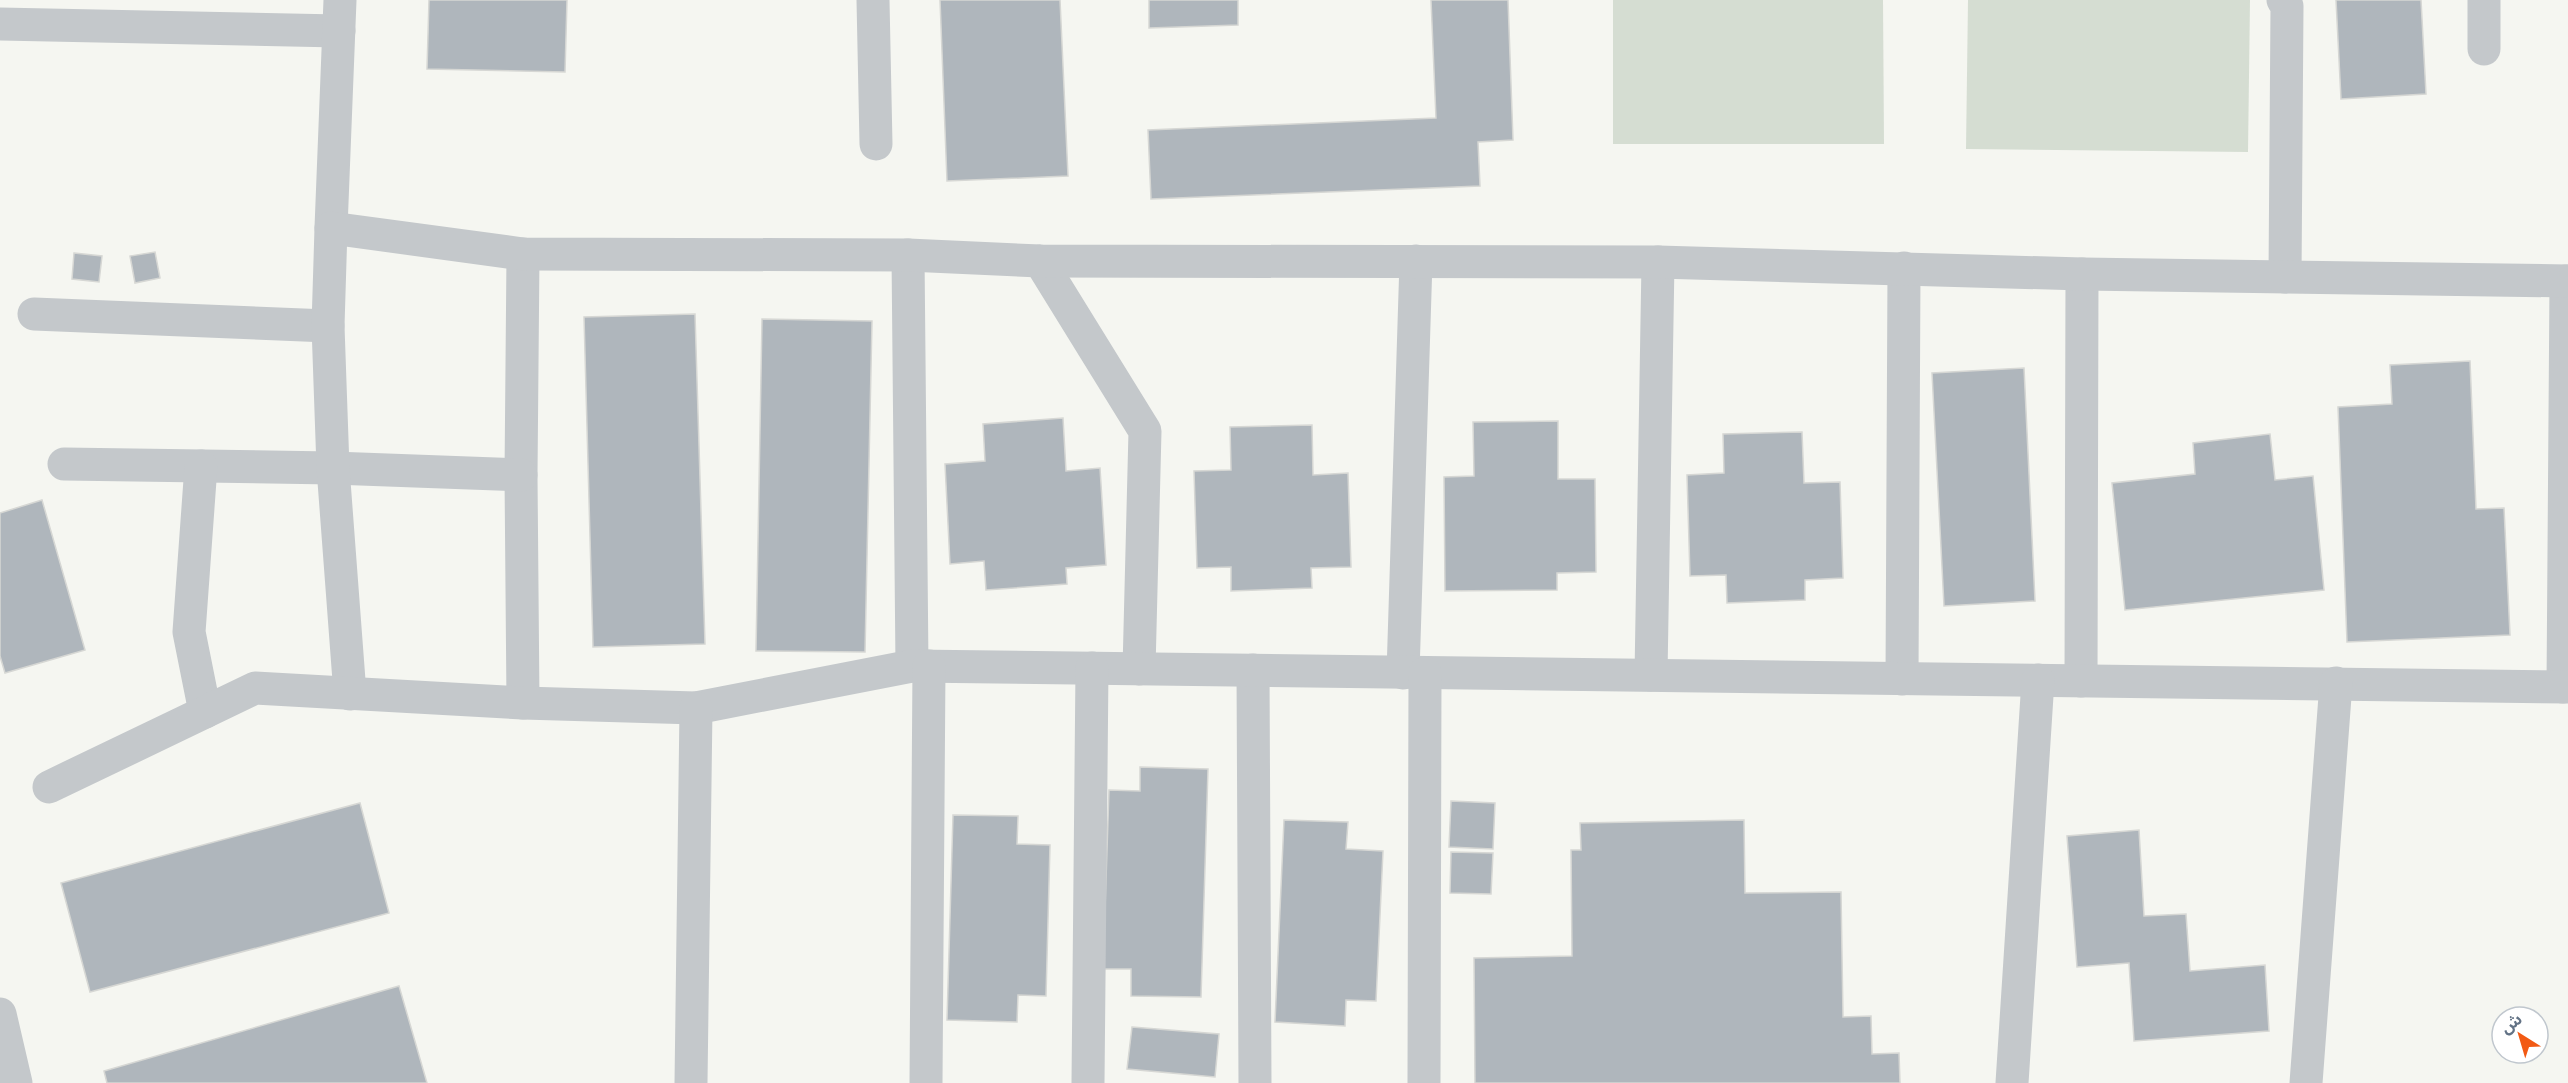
<svg xmlns="http://www.w3.org/2000/svg" width="2568" height="1083" viewBox="0 0 2568 1083" font-family="'Varela Round','Noto Sans Arabic',sans-serif">
  <rect width="100%" height="100%" fill="#f5f6f1"/>
  <g fill="#d5ddd2">
    <polygon points="1613,0 1883,0 1884,144 1613,144"/>
    <polygon points="1968,0 2250,0 2248,152 1966,149"/>
  </g>
  <g fill="#afb6bc" stroke="#d6d7d4" stroke-width="1.5">
    <polygon points="429,0 567,0 565,72 427,69"/>
    <polygon points="940,0 1060,0 1068,176 947,181"/>
    <polygon points="1149,0 1238,0 1238,25 1149,28"/>
    <polygon points="1431,0 1508,0 1513,140 1478,142 1480,186 1151,199 1148,130 1436,118"/>
    <polygon points="2336,0 2421,0 2426,94 2341,99"/>
    <polygon points="155,252 160,278 135,283 130,256"/>
    <polygon points="74,253 102,256 99,282 72,279"/>
    <polygon points="695,314 705,644 593,647 584,317"/>
    <polygon points="762,319 872,321 865,652 756,651"/>
    <polygon points="2470,361 2476,509 2504,508 2510,635 2347,642 2338,407 2392,404 2390,365"/>
    <polygon points="2024,368 2035,601 1944,606 1932,373"/>
    <polygon points="1063,418 1066,471 1100,468 1106,565 1066,568 1067,584 986,590 984,561 950,564 945,464 985,461 983,424"/>
    <polygon points="1558,421 1558,479 1595,479 1596,572 1557,573 1557,590 1445,591 1444,477 1474,476 1473,422"/>
    <polygon points="1312,425 1313,475 1348,473 1351,567 1311,568 1312,588 1231,591 1231,567 1197,568 1194,471 1231,470 1230,427"/>
    <polygon points="1802,432 1804,483 1840,482 1843,578 1805,580 1805,600 1727,603 1726,575 1690,576 1687,475 1724,473 1723,434"/>
    <polygon points="2270,434 2275,480 2313,476 2324,590 2125,610 2112,483 2195,474 2193,443"/>
    <polygon points="42,500 85,650 5,673 0,656 0,513"/>
    <polygon points="1140,767 1208,769 1201,997 1131,996 1131,969 1103,969 1109,790 1140,791"/>
    <polygon points="1451,801 1495,803 1493,849 1449,847"/>
    <polygon points="360,803 389,913 90,992 61,883"/>
    <polygon points="953,815 1018,816 1017,844 1050,845 1046,996 1018,995 1017,1022 947,1020"/>
    <polygon points="1284,820 1348,822 1346,849 1383,851 1376,1001 1346,1000 1345,1026 1275,1022"/>
    <polygon points="1744,820 1745,893 1841,892 1843,1017 1871,1016 1872,1054 1899,1053 1900,1083 1475,1083 1474,958 1572,956 1571,850 1581,850 1580,823"/>
    <polygon points="2139,830 2144,916 2186,914 2190,971 2265,965 2269,1031 2134,1041 2129,963 2077,967 2067,836"/>
    <polygon points="1451,852 1493,853 1491,894 1450,893"/>
    <polygon points="399,986 427,1083 107,1083 104,1071"/>
    <polygon points="1132,1027 1219,1034 1215,1077 1127,1069"/>
  </g>
  <g fill="none" stroke-linecap="round" stroke-linejoin="round">
    <g stroke="#c4c8cb" stroke-width="33">
      <polyline points="873,0 876,144"/>
      <polyline points="2283,0 2287,6 2285,277"/>
      <polyline points="0,24 339,31"/>
      <polyline points="2484,49 2484,0"/>
      <polyline points="331,228 340,0"/>
      <polyline points="523,254 521,475 523,703"/>
      <polyline points="908,255 912,666"/>
      <polyline points="1040,261 1145,431 1139,669"/>
      <polyline points="34,314 328,326"/>
      <polyline points="64,464 333,468 521,475"/>
      <polyline points="201,466 189,632 205,712"/>
      <polyline points="1253,670 1255,1083"/>
      <polyline points="1403,673 1416,261"/>
      <polyline points="1651,675 1658,262"/>
      <polyline points="1902,679 1904,268"/>
      <polyline points="2081,681 2082,274"/>
      <polyline points="2563,687 2566,281"/>
      <polyline points="350,694 333,468 328,326 331,228 523,254 908,255 1040,261 1658,262 2082,274 2568,281"/>
      <polyline points="49,787 255,688 523,703 696,708 912,666 2568,687"/>
      <polyline points="0,1014 16,1083"/>
      <polyline points="691,1083 696,708"/>
      <polyline points="926,1083 929,666"/>
      <polyline points="1088,1083 1092,668"/>
      <polyline points="1424,1083 1425,673"/>
      <polyline points="2012,1083 2038,680"/>
      <polyline points="2306,1083 2336,683"/>
    </g>
  </g>
  <g transform="translate(2520 1035) rotate(323)"><circle r="28" fill="#ffffff" stroke="#c0c7ce" stroke-width="1.5"/>
  <path d="M0-4.5L10 22L0 15L-10 22Z" fill="#f25a14"/>
  <text y="-9" font-size="16" font-weight="bold" text-anchor="middle" fill="#627285">ش</text>
  </g>
</svg>
